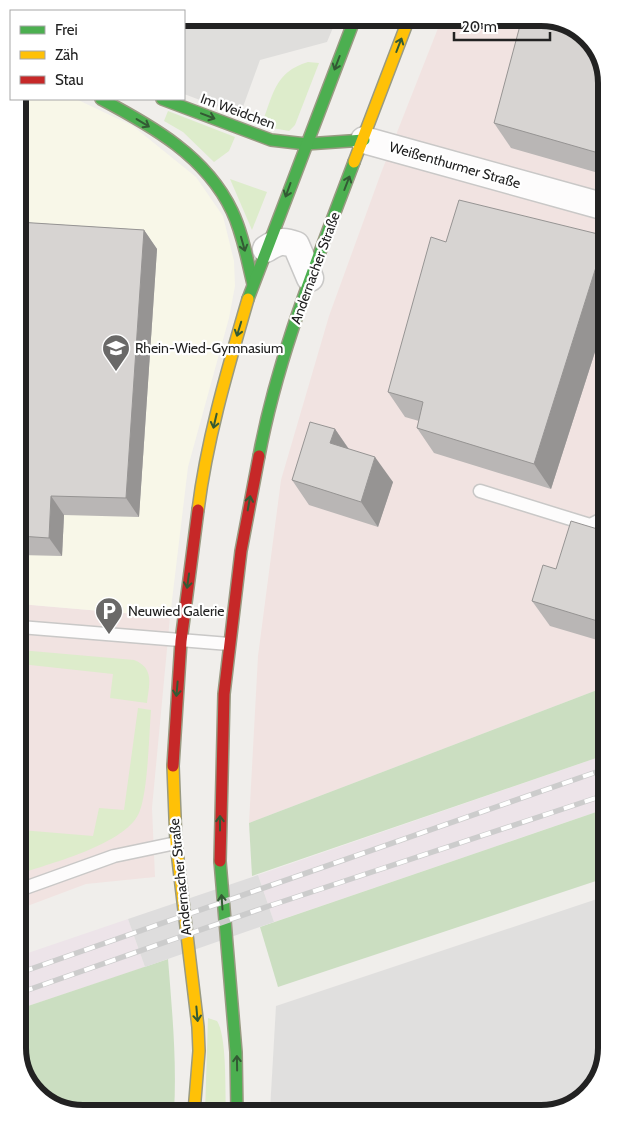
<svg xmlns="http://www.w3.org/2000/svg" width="624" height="1131" viewBox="0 0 624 1131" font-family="Cabin,sans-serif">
  <rect width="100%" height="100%" fill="#f0eeeb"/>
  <polygon fill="#dfdedc" points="184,18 337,18 327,42 260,60 240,115 184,94"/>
  <g fill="#f1e3e1">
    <polygon points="442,18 545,18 601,58 605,687 249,823 258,656 281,480 329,316 381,173"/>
    <polygon points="20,604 170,617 152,808 155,877 86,884 22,908"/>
  </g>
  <g fill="#ede4e9">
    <polygon points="605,755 605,809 274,922 258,875"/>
    <polygon points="128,919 145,967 22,1008 22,955"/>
  </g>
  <polygon fill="#f8f7e8" points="18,99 76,99 133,126 196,177 223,216 234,261 235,286 229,318 188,467 170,617 20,604"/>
  <g fill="#ddeccb">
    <path d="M308 62 319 63 295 125 289 131 261 126C273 96 274 72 308 62Z"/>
    <polygon points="168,111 235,137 229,151 214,162 183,132 164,121"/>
    <polygon points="230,179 267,192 252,230"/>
    <path d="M20 650 134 660C155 668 149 685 147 703L110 698 113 674 21 664Z"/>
    <path d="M138 708 151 710C149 735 148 792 139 813 125 844 52 863 22 873L21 830 93 836 99 808 124 810Z"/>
    <path d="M208 1018 217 1021C227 1036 225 1091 226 1112H205Z"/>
  </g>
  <g fill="#cbdec1">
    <polygon points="605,687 605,755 252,876 249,823"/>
    <polygon points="605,809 605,878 278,987 260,927"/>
    <path d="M168 959C172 1010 177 1061 174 1112L79 1113 47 1102 23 1073 22 1008Z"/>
  </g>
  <polygon fill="#e0dfde" points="606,896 606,1052 595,1084 566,1108 270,1111 276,1006"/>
  <polygon fill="#dedddd" points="258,875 274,922 145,967 128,919"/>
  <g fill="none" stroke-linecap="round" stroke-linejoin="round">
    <g stroke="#c9c8c7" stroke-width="15">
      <g id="lane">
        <polyline points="480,491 590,525 604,518"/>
        <polyline points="20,627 229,644"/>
        <polyline points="22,889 114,856 176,843"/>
      </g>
    </g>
    <g stroke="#c9c8c7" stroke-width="29">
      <g id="street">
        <polyline points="364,140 602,206"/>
        <path d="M266 249C278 241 283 240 296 245L310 278"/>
      </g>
    </g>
    <g stroke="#999a82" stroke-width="14">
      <g id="fast">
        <path d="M101 99C152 126 206 156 232 211 243 234 247 260 253 284"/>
        <polyline points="162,99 271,140 306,144 364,140"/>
        <polyline points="248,299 355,18"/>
        <path d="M259 456C278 354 318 258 354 162"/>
        <polyline points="220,861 236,1052 237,1112"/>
      </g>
    </g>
    <g stroke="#999a82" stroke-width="14">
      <g id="slow">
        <polyline points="354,162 409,18"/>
        <path d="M198 510C207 438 228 368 248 299"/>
        <polyline points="173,766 176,843 198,1027 199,1051 194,1112"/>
      </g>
    </g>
    <g stroke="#999a82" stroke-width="14">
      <g id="jam">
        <polyline points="173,766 181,641 198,510"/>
        <polyline points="220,861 224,694 241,551 259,456"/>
      </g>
    </g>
    <use href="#lane" stroke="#fdfcfc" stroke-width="12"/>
    <use href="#street" stroke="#fdfcfc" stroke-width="26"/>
    <use href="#fast" stroke="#4caf50" stroke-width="11"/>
    <use href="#slow" stroke="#ffc107" stroke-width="11"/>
    <use href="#jam" stroke="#c62828" stroke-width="11"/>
    <g stroke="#ccc" stroke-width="5.5">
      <g id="rail">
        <polyline points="22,972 605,769"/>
        <polyline points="22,992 269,906 605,795"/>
      </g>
    </g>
    <use href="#rail" stroke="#fff" stroke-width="4" stroke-dasharray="11" stroke-linecap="butt"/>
  </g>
  <g fill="#b9b6b5">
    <polygon points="601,58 602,174 511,148 494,123"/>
    <polygon points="18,222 144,230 157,249 139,517 64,515 62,556 20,555"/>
    <polygon points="602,235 603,327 551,489 434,453 417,428 419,421 405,417 388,392 446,242"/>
    <polygon points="335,429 349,449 393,482 378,527 309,505 292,480"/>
    <polygon points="604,531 604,642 550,626 532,601 556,569"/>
  </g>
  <g fill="#969493">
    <polygon points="144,230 157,249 139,517 126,498"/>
    <polygon points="602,248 603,327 551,489 534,464"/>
    <polygon points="335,429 352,454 330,443"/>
    <polygon points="375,457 393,482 378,527 361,502"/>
    <polygon points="51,496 64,515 62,556 49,538"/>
  </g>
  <g fill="#d7d4d2" stroke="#969493">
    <polygon points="522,18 545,18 580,31 601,58 602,154 494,123"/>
    <polygon points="459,200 602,235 602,248 534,464 417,428 423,402 388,392 431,237 446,242"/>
    <polygon points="18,222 144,230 126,498 51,496 49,538 20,536"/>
    <polygon points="310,422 335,429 330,443 375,457 361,502 292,480"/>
    <polygon points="571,521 604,531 604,623 532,601 543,565 556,569"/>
  </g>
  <defs><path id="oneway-shaft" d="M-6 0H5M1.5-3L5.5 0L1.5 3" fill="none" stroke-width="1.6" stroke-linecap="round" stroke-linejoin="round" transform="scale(1.25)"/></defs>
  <g stroke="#335a34">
    <use href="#oneway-shaft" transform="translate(399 45) rotate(-69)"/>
    <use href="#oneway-shaft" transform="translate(337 63) rotate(111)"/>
    <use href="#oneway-shaft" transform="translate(208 116) rotate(21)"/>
    <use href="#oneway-shaft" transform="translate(143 123) rotate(31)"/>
    <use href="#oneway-shaft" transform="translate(347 183) rotate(-69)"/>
    <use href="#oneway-shaft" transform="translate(288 190) rotate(110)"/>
    <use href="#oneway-shaft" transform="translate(243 244) rotate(74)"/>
    <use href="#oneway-shaft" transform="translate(239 329) rotate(107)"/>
    <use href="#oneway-shaft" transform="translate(215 421) rotate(103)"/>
    <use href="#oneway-shaft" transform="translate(249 503) rotate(-80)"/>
    <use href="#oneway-shaft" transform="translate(188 581) rotate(98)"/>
    <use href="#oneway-shaft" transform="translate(177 689) rotate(95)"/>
    <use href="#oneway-shaft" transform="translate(220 823) rotate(-90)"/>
    <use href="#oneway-shaft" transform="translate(222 902) rotate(-94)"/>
    <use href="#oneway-shaft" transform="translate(197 1014) rotate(85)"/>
    <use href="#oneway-shaft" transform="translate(237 1063) rotate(-91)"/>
  </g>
  <defs>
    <g id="school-pin" transform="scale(1.4375)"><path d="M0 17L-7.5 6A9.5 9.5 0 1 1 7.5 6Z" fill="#6a6968" stroke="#fff"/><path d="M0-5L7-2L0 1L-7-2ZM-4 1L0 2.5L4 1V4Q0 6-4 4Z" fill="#fff"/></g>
    <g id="parking-pin" transform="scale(1.4375)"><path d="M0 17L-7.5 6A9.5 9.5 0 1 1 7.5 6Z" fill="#6a6968" stroke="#fff"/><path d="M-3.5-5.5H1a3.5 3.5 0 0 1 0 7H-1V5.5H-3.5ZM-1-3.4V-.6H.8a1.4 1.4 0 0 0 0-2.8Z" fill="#fff"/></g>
  </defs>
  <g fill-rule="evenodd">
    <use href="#school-pin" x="116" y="348"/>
    <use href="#parking-pin" x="109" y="611"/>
  </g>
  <g text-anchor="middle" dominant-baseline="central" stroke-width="4.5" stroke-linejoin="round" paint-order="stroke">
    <g font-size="14" fill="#222" stroke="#fff">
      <text transform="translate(238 111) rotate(20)">Im Weidchen</text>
      <text transform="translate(455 165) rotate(16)">Weißenthurmer Straße</text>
      <text transform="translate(315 268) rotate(-70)">Andernacher Straße</text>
      <text transform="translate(180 877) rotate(-96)">Andernacher Straße</text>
    </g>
    <g font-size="14" fill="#222" stroke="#fff" text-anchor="start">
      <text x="135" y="348">Rhein-Wied-Gymnasium</text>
      <text x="128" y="611">Neuwied Galerie</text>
    </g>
  </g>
  <path d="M0 0H624V1131H0ZM83 26H541A57 57 0 0 1 598 83V1048A57 57 0 0 1 541 1105H83A57 57 0 0 1 26 1048V83A57 57 0 0 1 83 26Z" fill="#fff" fill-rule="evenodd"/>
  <path fill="none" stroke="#222" stroke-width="6" d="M83 26H541A57 57 0 0 1 598 83V1048A57 57 0 0 1 541 1105H83A57 57 0 0 1 26 1048V83A57 57 0 0 1 83 26Z"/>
  <rect x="10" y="10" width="175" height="90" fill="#ffffff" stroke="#a7a7a7"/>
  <rect x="20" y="26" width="25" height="8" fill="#4caf50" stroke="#a7a7a7"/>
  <text x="55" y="35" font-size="15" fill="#222222">Frei</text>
  <rect x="20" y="51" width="25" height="8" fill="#ffc107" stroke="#a7a7a7"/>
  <text x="55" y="60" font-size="15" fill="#222222">Zäh</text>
  <rect x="20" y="76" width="25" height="8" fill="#c62828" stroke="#a7a7a7"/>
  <text x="55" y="85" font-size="15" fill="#222222">Stau</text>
  <path d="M454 32v8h96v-8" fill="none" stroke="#222222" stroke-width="2.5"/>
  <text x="462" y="32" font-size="15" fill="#222222" stroke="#ffffff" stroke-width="4" paint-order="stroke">20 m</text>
</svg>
